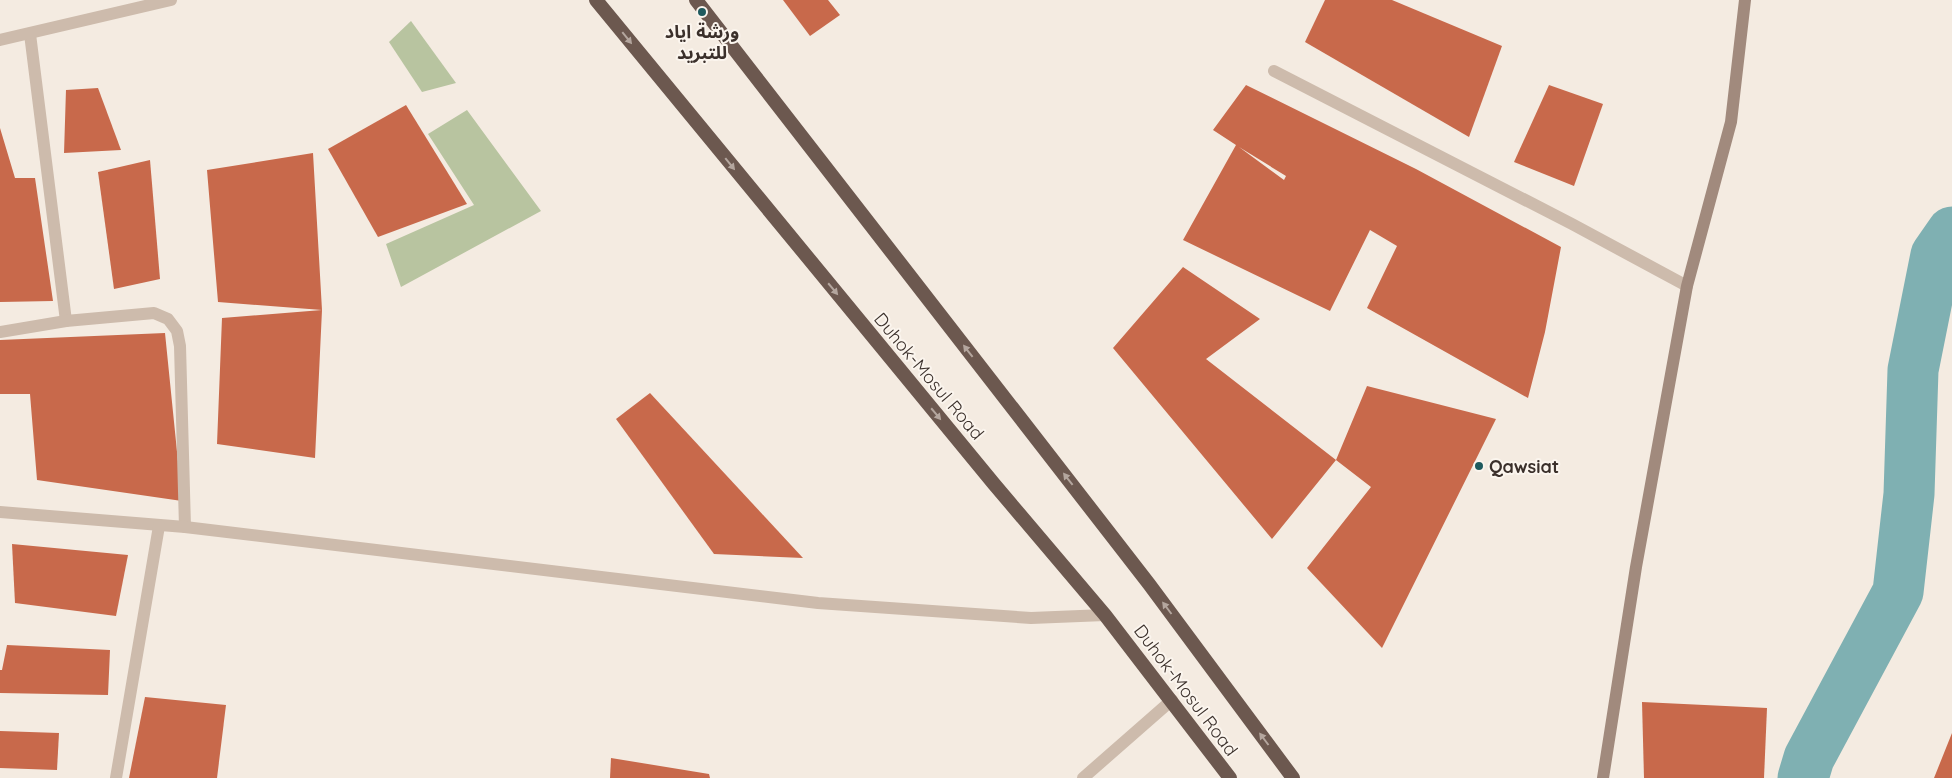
<svg xmlns="http://www.w3.org/2000/svg" width="1952" height="778" viewBox="0 0 1952 778" font-family="Quicksand,'Noto Sans Arabic',sans-serif">
  <rect width="100%" height="100%" fill="#f4ebe1"/>
  <g fill="#b8c4a0">
    <polygon points="411,21 456,83 422,92 389,42"/>
    <polygon points="467,110 541,211 401,287 386,244 474,205 428,134"/>
  </g>
  <g fill="none" stroke-linecap="round" stroke-linejoin="round">
    <polyline stroke="#7fb0b2" stroke-width="51" points="1803,778 1809,758 1898,592 1909,494 1913,370 1936,255 1952,232"/>
  </g>
  <g fill="#c8694b" fill-rule="evenodd">
    <polygon points="783,0 828,0 840,15 810,36"/>
    <polygon points="1325,0 1392,0 1502,46 1469,137 1305,42"/>
    <path d="M1246 85 1416 169 1561 247 1545 332 1528 398 1367 308 1397 246 1370 230 1330 311 1183 240 1236 145 1213 130ZM1239 147 1286 176 1284 180Z"/>
    <polygon points="1549,85 1603,104 1574,186 1514,162"/>
    <polygon points="98,88 121,150 64,153 66,90"/>
    <polygon points="406,105 467,204 378,237 328,149"/>
    <polygon points="0,128 15,178 35,178 53,301 0,302"/>
    <polygon points="313,153 322,310 315,458 217,444 222,318 322,310 218,302 207,170"/>
    <polygon points="150,160 160,279 114,289 98,172"/>
    <polygon points="1183,267 1260,319 1206,359 1336,460 1367,386 1496,419 1382,648 1307,568 1371,487 1336,460 1272,539 1113,348"/>
    <polygon points="165,333 182,501 37,480 30,394 0,394 0,340"/>
    <polygon points="650,393 803,558 714,554 616,419"/>
    <polygon points="12,544 128,555 116,616 15,603"/>
    <polygon points="7,645 110,650 108,695 0,693 0,670 2,670"/>
    <polygon points="145,697 226,705 217,778 129,778"/>
    <polygon points="1642,702 1767,708 1764,778 1644,778"/>
    <polygon points="0,731 59,733 57,770 0,768"/>
    <polygon points="1952,733 1952,778 1934,778"/>
    <polygon points="611,758 709,774 710,778 610,778"/>
  </g>
  <g fill="none" stroke-linecap="round" stroke-linejoin="round">
    <polyline stroke="#cdbbac" stroke-width="12" points="30,34 66,321"/>
    <g stroke="#cdbbac" stroke-width="12">
      <polyline points="0,40 171,0"/>
      <polyline points="1274,71 1572,224 1687,286"/>
      <polyline points="0,332 66,321 154,313 168,319 177,331 180,346 185,527"/>
      <polyline points="0,512 185,527 818,603 1031,618 1105,615"/>
      <polyline points="116,778 159,526"/>
      <polyline points="1083,778 1172,700"/>
    </g>
    <polyline stroke="#a18a7d" stroke-width="12" points="1603,778 1636,567 1687,286 1731,122 1745,0"/>
    <g stroke="#6c584f" stroke-width="14">
      <polyline points="596,0 994,484 1105,615 1230,778"/>
      <polyline points="696,0 1149,584 1293,778"/>
    </g>
  </g>
  <defs><path id="oneway-solid" d="M-6-.8H1V-3.2L6.5 0L1 3.2V.8H-6Z" transform="scale(1.25)"/></defs>
  <g fill="#b4a69e">
    <use href="#oneway-solid" transform="translate(627 38) rotate(51)"/>
    <use href="#oneway-solid" transform="translate(730 164) rotate(51)"/>
    <use href="#oneway-solid" transform="translate(833 289) rotate(50)"/>
    <use href="#oneway-solid" transform="translate(968 351) rotate(-128)"/>
    <use href="#oneway-solid" transform="translate(936 414) rotate(50)"/>
    <use href="#oneway-solid" transform="translate(1068 479) rotate(-128)"/>
    <use href="#oneway-solid" transform="translate(1167 608) rotate(-127)"/>
    <use href="#oneway-solid" transform="translate(1264 739) rotate(-127)"/>
  </g>
  <g fill="#1f5a5e" stroke="#fbf5ee" stroke-width="2">
    <circle cx="702" cy="12" r="5"/>
    <circle cx="1479" cy="466" r="5"/>
  </g>
  <g text-anchor="middle" dominant-baseline="central" stroke-width="4" stroke-linejoin="round" paint-order="stroke">
    <g font-size="18" font-weight="bold" fill="#3b302b" stroke="#fbf5ee">
      <text x="702" y="31">ورشة اياد<tspan x="702" dy="21">للتبريد</tspan></text>
      <text x="1489" y="466" text-anchor="start">Qawsiat</text>
    </g>
    <g font-size="18" fill="#3b302b" stroke="#fbf5ee">
      <text transform="translate(929 376) rotate(50)">Duhok-Mosul Road</text>
      <text transform="translate(1186 690) rotate(53)">Duhok-Mosul Road</text>
    </g>
  </g>
</svg>
